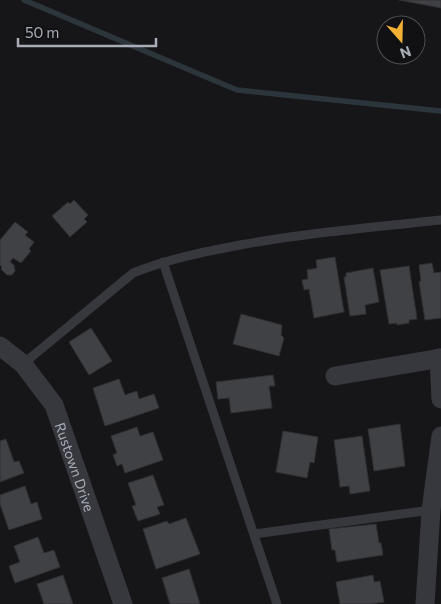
<svg xmlns="http://www.w3.org/2000/svg" width="441" height="604" viewBox="0 0 441 604" font-family="Commissioner,sans-serif">
  <rect width="100%" height="100%" fill="#161618"/>
  <g fill="none" stroke-linecap="round" stroke-linejoin="round">
    <polyline stroke="#2c353c" stroke-width="5.5" points="24,0 237,90 441,111"/>
  </g>
  <g fill="#404145" stroke="#303034">
    <polygon points="399,0 441,0 441,8"/>
    <polygon points="74,200 88,215 84,219 87,222 70,237 52,216 68,202 70,204"/>
    <polygon points="15,222 28,232 25,235 34,242 29,249 31,251 21,263 13,258 10,262 14,265 15,271 12,275 7,275 1,269 2,267 0,265 0,240"/>
    <polygon points="335,257 344,312 314,318 309,289 304,290 302,280 308,279 307,270 317,268 316,260"/>
    <polygon points="432,263 434,273 441,272 441,318 425,320 419,282 421,281 419,265"/>
    <polygon points="409,266 417,319 409,320 409,323 397,325 397,323 389,324 380,270"/>
    <polygon points="373,268 379,302 365,305 366,314 350,316 344,277 346,277 346,273"/>
    <polygon points="241,314 282,325 281,335 284,338 279,356 233,344"/>
    <polygon points="91,328 112,361 89,375 69,342"/>
    <polygon points="273,375 275,386 269,386 272,408 231,413 229,398 218,399 216,382"/>
    <polygon points="119,379 125,395 137,391 139,399 154,394 159,408 105,426 93,388"/>
    <polygon points="400,424 405,466 374,471 368,429"/>
    <polygon points="137,427 140,436 153,432 163,460 125,473 122,464 117,466 113,455 117,453 111,436"/>
    <polygon points="283,431 318,437 314,463 310,462 307,478 276,472"/>
    <polygon points="362,436 370,491 350,494 349,486 340,487 334,440"/>
    <polygon points="6,439 14,462 19,461 24,473 0,482 0,441"/>
    <polygon points="153,475 164,505 157,507 160,514 138,521 132,506 136,505 128,483"/>
    <polygon points="25,486 31,504 37,502 42,519 9,530 0,504 0,495"/>
    <polygon points="186,518 200,554 156,569 143,529 167,521 169,524"/>
    <polygon points="376,524 379,543 381,543 383,555 337,562 335,550 332,550 329,529"/>
    <polygon points="38,537 44,553 54,550 60,567 15,583 9,566 20,562 14,546"/>
    <polygon points="189,569 200,604 170,604 162,578"/>
    <polygon points="63,575 73,604 44,604 37,584"/>
    <polygon points="373,575 374,582 380,581 384,602 371,604 340,604 336,582"/>
  </g>
  <g fill="none" stroke-linecap="round" stroke-linejoin="round">
    <g stroke="#37383d" stroke-width="9">
      <polyline points="163,262 277,604"/>
      <path d="M23 364 133 273C168 259 203 252 240 245 307 233 374 227 441 220"/>
      <polyline points="254,534 431,510"/>
    </g>
    <g stroke="#37383d" stroke-width="19">
      <path id="s1" d="M0 346 23 364 54 405 123 604"/>
      <polyline points="439,358 441,399"/>
      <polyline points="335,376 441,358"/>
      <polyline points="425,604 431,510 441,436"/>
    </g>
  </g>
  <g text-anchor="middle" dominant-baseline="central" stroke-width="5" stroke-linejoin="round" paint-order="stroke">
    <g font-size="14" fill="#a8adb8" stroke="#111113">
      <text stroke="none"><textPath href="#s1" startOffset="146">Rustown Drive</textPath></text>
    </g>
  </g>
  <g transform="translate(401 40) rotate(160)"><circle r="24" fill="#111113" stroke="#4d4f55"/>
  <path d="M0-4L9 19L0 12L-9 19Z" fill="#f2b134"/>
  <text y="-8" font-size="14" font-weight="bold" text-anchor="middle" fill="#a8adb8">N</text>
  </g>
  <path d="M18 38v8h138v-8" fill="none" stroke="#a8adb8" stroke-width="2.5"/>
  <text x="25" y="38" font-size="15" fill="#a8adb8" stroke="#111113" stroke-width="4" paint-order="stroke">50 m</text>
</svg>
